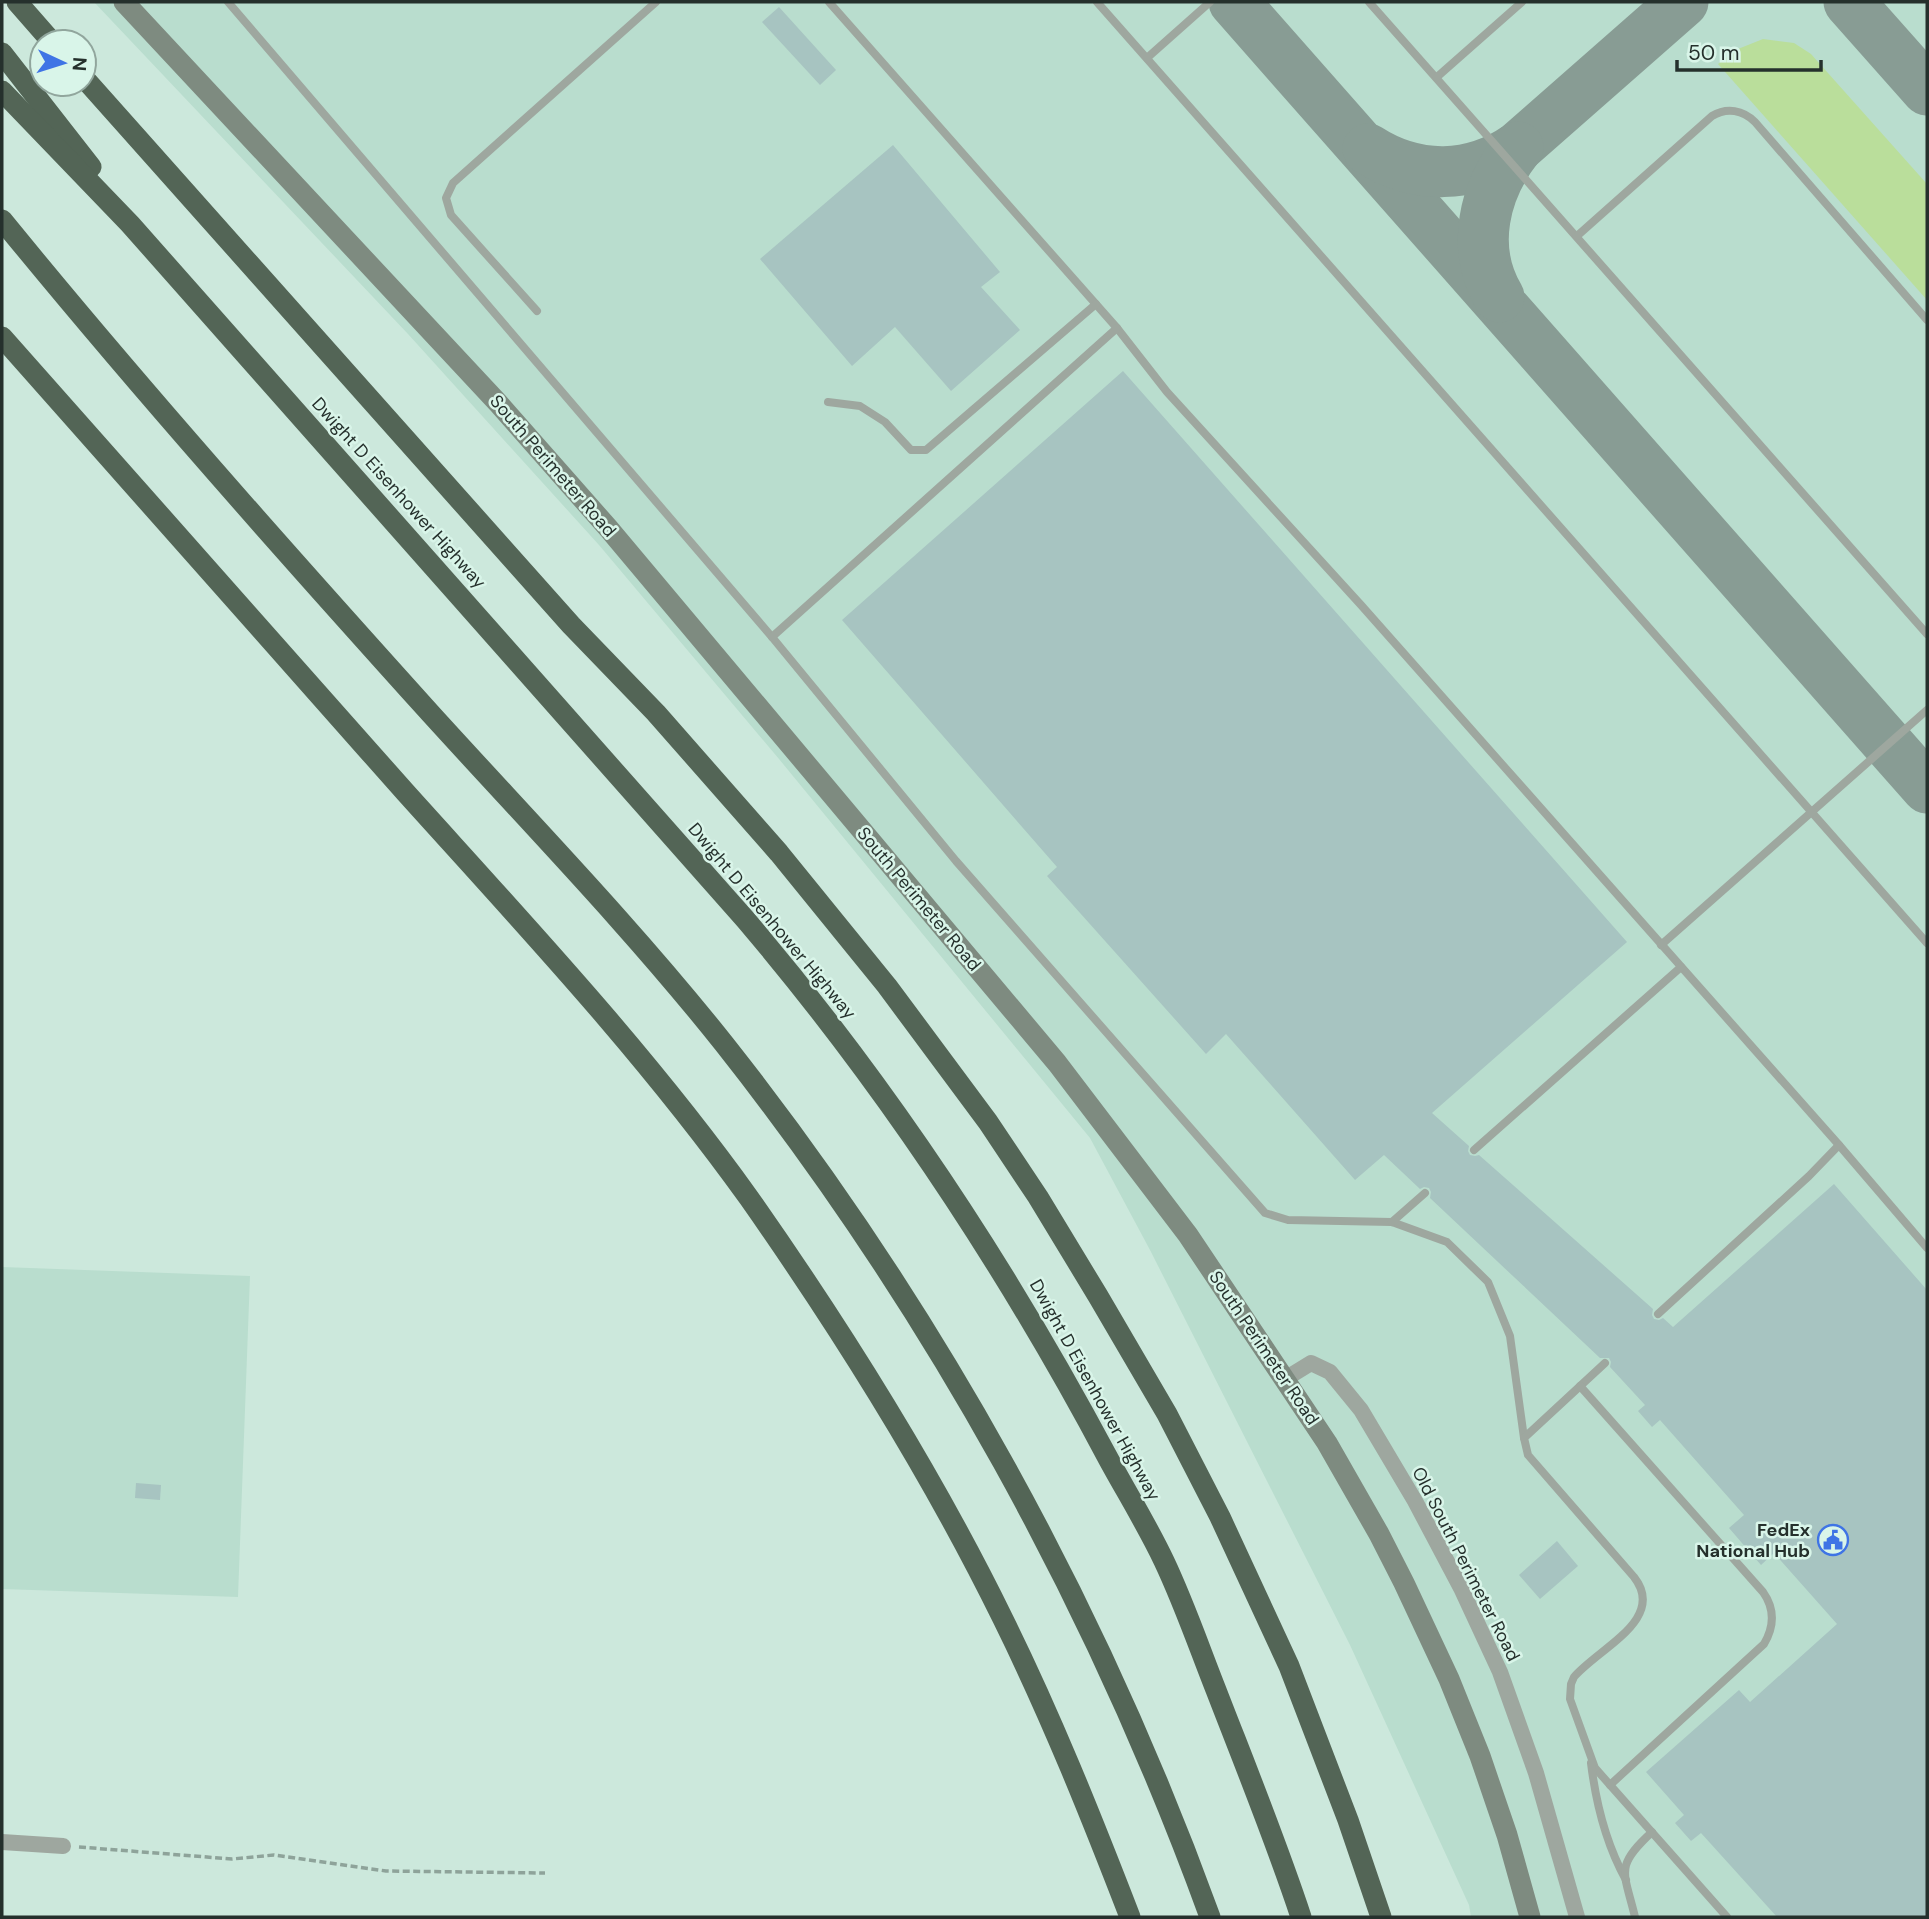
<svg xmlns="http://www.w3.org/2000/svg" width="1929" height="1919" viewBox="0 0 1929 1919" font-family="'DM Sans',sans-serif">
  <rect width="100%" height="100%" fill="#cce8dc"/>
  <g fill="#b9ddce">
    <polygon points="94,2 1927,2 1927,1917 1471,1917 1469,1905 1350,1645 1150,1250 1090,1138 779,759 599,545 408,334"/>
    <polygon points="2,1267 250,1276 238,1597 2,1589"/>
  </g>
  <polygon fill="#bade9b" points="1763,39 1794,43 1811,54 1927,184 1927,300 1718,64 1738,49"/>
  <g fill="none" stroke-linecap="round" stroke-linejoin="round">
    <g stroke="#889c94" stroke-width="51">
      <polyline points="1234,2 1927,788"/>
      <polyline points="1849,2 1927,90"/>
      <path d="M1368 149C1416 180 1472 179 1518 147L1683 2"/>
      <path d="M1499 297C1470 248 1484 190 1518 147"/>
    </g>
  </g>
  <g fill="#a7c4c1">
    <polygon points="779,7 836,70 820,85 762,22"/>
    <polygon points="893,145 1000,272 981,287 1020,330 951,391 895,327 852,366 760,259"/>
    <polygon points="1123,371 1627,942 1432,1113 1469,1146 1468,1151 1470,1155 1475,1156 1479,1155 1653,1309 1652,1315 1654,1319 1659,1320 1663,1318 1673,1327 1834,1184 1927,1290 1927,1917 1777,1917 1701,1833 1691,1841 1675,1823 1684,1815 1646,1772 1739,1690 1750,1702 1837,1624 1774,1553 1761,1565 1729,1528 1744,1515 1660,1420 1652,1427 1638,1411 1645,1405 1610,1367 1611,1362 1609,1358 1600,1358 1430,1198 1431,1192 1429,1188 1424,1187 1420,1189 1384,1155 1355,1180 1226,1034 1206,1054 1047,876 1057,867 842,620"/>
    <polygon points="136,1483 161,1485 160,1500 135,1498"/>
    <polygon points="1557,1541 1578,1566 1540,1599 1519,1575"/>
  </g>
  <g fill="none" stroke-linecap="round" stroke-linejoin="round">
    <polyline stroke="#8ea39a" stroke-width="3.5" stroke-dasharray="7 3.5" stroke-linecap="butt" points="79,1847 232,1859 274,1855 386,1871 545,1873"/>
    <g stroke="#9ea79f" stroke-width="8">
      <polyline points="228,2 772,637 956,861 1265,1213 1288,1220 1392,1222 1447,1242 1488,1282 1510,1336 1524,1438"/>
      <polyline points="829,2 1117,328 1167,392 1361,605 1839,1145 1927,1248"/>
      <polyline points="1097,2 1927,943"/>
      <polyline points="1369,2 1927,634"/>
      <polyline points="1147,58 1210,2"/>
      <polyline points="1437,77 1522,2"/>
      <path d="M1577 236 1712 116C1727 107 1743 110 1755 122L1927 320"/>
      <polyline points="537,311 451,215 446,198 453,183 656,2"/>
      <polyline points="828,402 860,406 885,422 911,450 926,450 1096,304"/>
      <polyline points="772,637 1117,328"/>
      <polyline points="1661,945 1927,710"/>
      <polyline points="1474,1150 1681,967"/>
      <polyline points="1392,1222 1425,1193"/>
      <polyline points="1658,1314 1809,1176 1839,1145"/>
      <path d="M1605 1363 1524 1438 1528 1455 1634 1577C1667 1619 1599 1648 1574 1677L1571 1684 1570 1699 1595 1768 1727 1917"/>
      <path d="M1580 1386 1763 1592C1775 1609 1774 1627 1764 1644L1610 1785"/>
      <path d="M1591 1763C1596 1804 1606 1844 1626 1880"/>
      <path d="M1635 1917C1624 1871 1614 1867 1652 1832"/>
    </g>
    <g stroke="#9ea79f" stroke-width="16">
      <polyline points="1285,1379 1311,1363 1330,1372 1361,1410 1415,1501 1461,1588 1500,1672 1536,1773 1577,1917"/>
      <polyline points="2,1842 63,1846"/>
    </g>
    <polyline stroke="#7e8b80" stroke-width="21" points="124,2 498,403 609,529 1057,1063 1188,1235 1327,1443 1379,1534 1404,1583 1449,1679 1480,1756 1507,1835 1530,1917"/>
    <g stroke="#536556" stroke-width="21">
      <polyline points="17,2 52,42"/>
      <polyline points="2,53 91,167"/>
      <polyline points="84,78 571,625 656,713 779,853 887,986 988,1122 1038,1197 1098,1296 1167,1414 1220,1517 1289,1666 1348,1820 1381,1917"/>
      <path d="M2 91 130 224 745 919C886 1085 1007 1268 1109 1460 1127 1493 1148 1527 1164 1561 1184 1603 1199 1647 1216 1690 1245 1765 1276 1841 1301 1917"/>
      <path d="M2 220C140 389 285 552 431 714 530 823 633 929 725 1045 932 1307 1096 1603 1210 1917"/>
      <path d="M2 337C137 488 271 641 406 793 524 924 646 1054 749 1198 843 1332 931 1472 1003 1619 1051 1716 1091 1816 1130 1917"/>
    </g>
  </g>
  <defs>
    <g id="civic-ring" transform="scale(1.575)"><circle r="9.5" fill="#d9f5e9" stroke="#3f74e5" stroke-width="1.5"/><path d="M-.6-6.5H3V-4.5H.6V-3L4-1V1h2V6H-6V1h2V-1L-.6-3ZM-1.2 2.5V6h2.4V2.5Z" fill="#3f74e5"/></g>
  </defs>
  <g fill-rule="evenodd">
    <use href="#civic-ring" x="1833" y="1540"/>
  </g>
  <g text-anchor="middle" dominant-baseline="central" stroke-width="5" stroke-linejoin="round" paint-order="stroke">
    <g font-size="18" fill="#25302c" stroke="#d9f5e9">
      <text transform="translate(553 466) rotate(49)">South Perimeter Road</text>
      <text transform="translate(399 493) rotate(48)">Dwight D Eisenhower Highway</text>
      <text transform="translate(919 899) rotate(50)">South Perimeter Road</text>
      <text transform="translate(772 921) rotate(50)">Dwight D Eisenhower Highway</text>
      <text transform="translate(1264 1348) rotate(56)">South Perimeter Road</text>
      <text transform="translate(1095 1390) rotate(61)">Dwight D Eisenhower Highway</text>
      <text transform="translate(1466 1564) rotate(63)">Old South Perimeter Road</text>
    </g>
    <g font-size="18" font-weight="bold" fill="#25302c" stroke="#d9f5e9" text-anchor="end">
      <text x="1810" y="1530">FedEx<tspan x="1810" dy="21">National Hub</tspan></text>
    </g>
  </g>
  <rect width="1929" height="1919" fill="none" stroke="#25302c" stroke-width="7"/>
  <g transform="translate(63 63) rotate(94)"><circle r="33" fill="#d9f5e9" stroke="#91a69d" stroke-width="2"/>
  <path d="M0-5L12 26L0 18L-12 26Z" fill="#3f74e5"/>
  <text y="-10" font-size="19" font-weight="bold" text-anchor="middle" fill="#25302c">N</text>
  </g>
  <path d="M1677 60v10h144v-10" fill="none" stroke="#25302c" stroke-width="3.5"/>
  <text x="1688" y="60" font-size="21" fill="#25302c" stroke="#d9f5e9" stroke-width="5" paint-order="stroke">50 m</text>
</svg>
